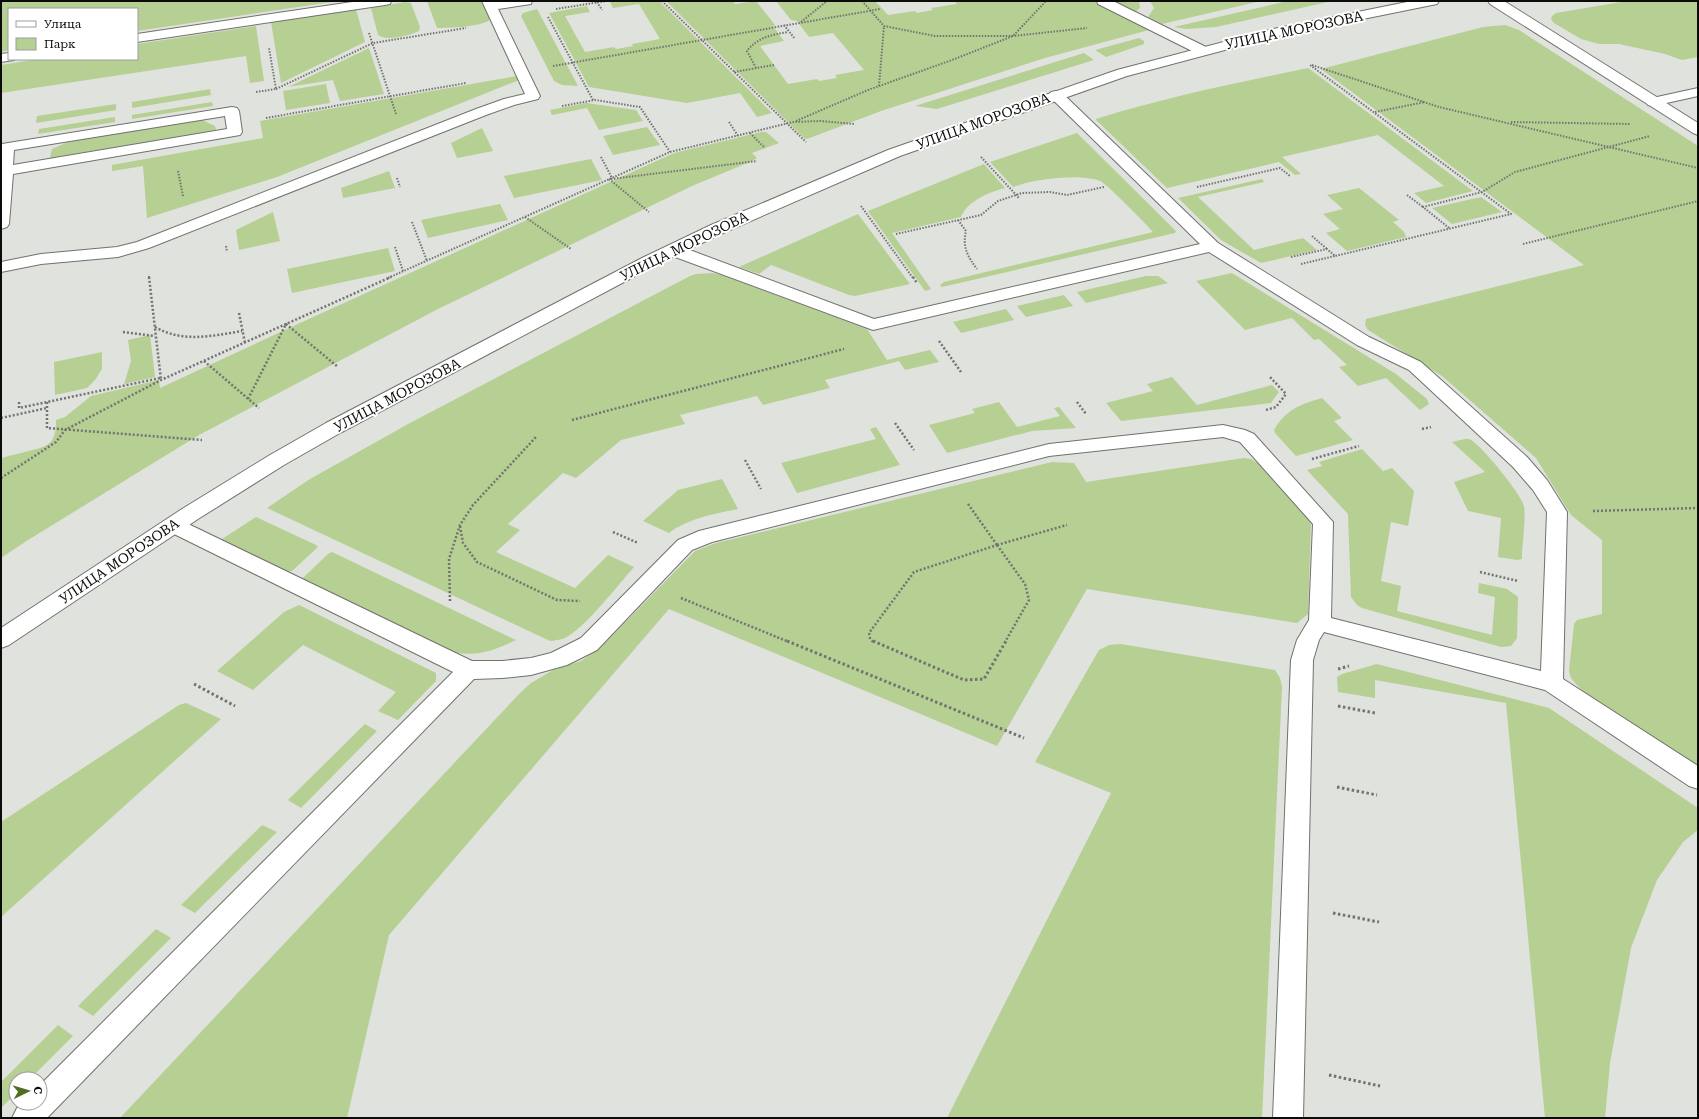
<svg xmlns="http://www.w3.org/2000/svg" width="1699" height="1119" viewBox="0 0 1699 1119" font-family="'Roboto Serif',serif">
  <rect width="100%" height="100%" fill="#e0e2de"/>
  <g fill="#b6cf92">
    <polygon points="1,1 339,1 137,31 137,9 9,9 9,50 1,52"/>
    <path d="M427 1H482L490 20C480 27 449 28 437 28Z"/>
    <polygon points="616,1 659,1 772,113 757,117 740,93 687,103 589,87 549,13 587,6 590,12 565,16 585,52 614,47 616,49 633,46 632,44 660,39 639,4 613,8 610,2"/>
    <polygon points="666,1 733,1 735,4 756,1 775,25 773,26 784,41 760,46 788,84 817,79 819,81 837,78 835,75 864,70 833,33 809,37 797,21 791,20 776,1 875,1 888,15 915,11 917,13 933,10 931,8 957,4 955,1 1096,1 1149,28 1149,30 1045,58 881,111 807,139 804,138"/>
    <polygon points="1110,1 1139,1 1140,8 1134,13"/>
    <polygon points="1150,1 1261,1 1162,24 1148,17 1154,8"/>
    <polygon points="1288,1 1332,1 1216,27 1186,29 1174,27"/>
    <polygon points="1627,1 1698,1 1698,57 1682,60 1665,54 1619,44 1599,44 1581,39 1554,23 1551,19 1552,16 1556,13"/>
    <path d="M405 2 411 3 420 27 419 31C411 35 385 42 378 35L371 8Z"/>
    <polygon points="356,9 365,42 281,83 271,22"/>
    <polygon points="537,9 578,86 562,85 554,81 521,16 523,13"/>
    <polygon points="1505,25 1519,30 1698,146 1698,769 1583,692 1571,678 1569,671 1574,624 1577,620 1602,614 1602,540 1571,515 1536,458 1442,376 1368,330 1365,325 1366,319 1584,265 1321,69 1483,27"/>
    <polygon points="256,26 264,81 250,83 246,56 1,93 1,65 38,59 137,59 137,44"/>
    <polygon points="1139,38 1144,41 1144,44 1106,57 1095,50"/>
    <polygon points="369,48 384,94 340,101 333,80 288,87"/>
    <polygon points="1084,53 1094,60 937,109 915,106"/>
    <path d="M1308 68 1473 191 1426 203 1414 193 1444 186 1378 135 1282 157 1301 174 1295 175 1279 162 1167 188 1096 120V119C1166 97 1237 83 1308 68Z"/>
    <polygon points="517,76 519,80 277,177 147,218 143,166 112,171 112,165 263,138 260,121"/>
    <polygon points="326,84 330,103 286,110 283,91"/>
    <polygon points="210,89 211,95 132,108 132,102"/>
    <polygon points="212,102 213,106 132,119 132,115"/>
    <polygon points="586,103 636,110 643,121 599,130 587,108 552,115 550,110"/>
    <polygon points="116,104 116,110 36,123 37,116"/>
    <polygon points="115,117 115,122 38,134 39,129"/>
    <polygon points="202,120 215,126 216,130 50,158 52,149 70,141 191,121"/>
    <polygon points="647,127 660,145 613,155 603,136"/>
    <polygon points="482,128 493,151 457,158 451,143"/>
    <path d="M761 132H766L779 143 752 153 757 158 752 161 692 186 438 309 199 435 28 540 1 558V458C10 456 20 453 29 451 50 446 56 443 56 420L65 417 91 396 159 380 160 388 300 323 674 153Z"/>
    <path d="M1077 133 1176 231 1175 233 942 287 940 285 944 282 1153 232C1147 225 1106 183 1100 181 1080 173 1033 179 1013 187L990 162Z"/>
    <polygon points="591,159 602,180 514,198 504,176"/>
    <path d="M984 164 1005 188C990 192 968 200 961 217L892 233 931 289 925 291 868 211Z"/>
    <polygon points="389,171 395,188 343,198 341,188"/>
    <polygon points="1262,179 1264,182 1198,197 1254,250 1303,238 1317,250 1261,263 1221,240 1178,198"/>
    <polygon points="1359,188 1399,220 1393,222 1404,232 1406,237 1347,251 1326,233 1340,229 1323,214 1343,209 1327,195"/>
    <polygon points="1481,197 1502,212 1452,224 1432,208"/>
    <polygon points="500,204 508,220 428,238 421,220"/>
    <polygon points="273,212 280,241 239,250 236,230"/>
    <polygon points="858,214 910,284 855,296 849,295 771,265 759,274 739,267"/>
    <polygon points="388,248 395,271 292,293 287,269"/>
    <path d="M712 273 723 275 867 329 887 360 930 350 939 362 905 370 899 361 825 380 830 388 763 405 757 396 680 415 685 424 621 440 576 478 563 473 508 524 520 530 496 552 575 588 608 555 634 567C618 585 585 628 565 638 560 640 555 640 550 641L267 508 310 479 410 423 690 276 696 274Z"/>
    <polygon points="1232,273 1396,374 1427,399 1429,404 1420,410 1386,378 1358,386 1339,367 1347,365 1319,339 1314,340 1292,318 1245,330 1196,281"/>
    <polygon points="1146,276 1158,276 1168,283 1086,303 1077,292"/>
    <polygon points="1064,295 1073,306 1026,317 1017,306"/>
    <polygon points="1006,309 1014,320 961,333 953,322"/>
    <polygon points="150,335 155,377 124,384 131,361 128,340"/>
    <polygon points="102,352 102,369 95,380 87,388 55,395 54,362"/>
    <polygon points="1172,377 1197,405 1272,385 1279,392 1271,403 1121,421 1106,403 1153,391 1147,384"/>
    <path d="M1322 398 1342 418 1334 421 1353 440 1296 456 1275 433 1274 430C1285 410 1301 404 1322 398Z"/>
    <polygon points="999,402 1017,427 1060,416 1054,408 1059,407 1076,428 1032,431 947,453 929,425 975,413 972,409"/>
    <polygon points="876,427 900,465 797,493 781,463 876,439 870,429"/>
    <path d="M1465 439H1469C1480 443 1522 495 1524 506 1526 518 1522 545 1522 559L1517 560 1498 557 1501 518 1468 511 1454 482 1485 472 1452 442Z"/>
    <polygon points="1362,449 1383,471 1392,468 1414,491 1408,526 1391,522 1381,581 1401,586 1397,611 1492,635 1495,597 1478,593 1479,583 1507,589 1518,597 1517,638 1511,646 1501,647 1362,608 1357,605 1351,597 1348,514 1307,470 1322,466 1319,462"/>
    <polygon points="1244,458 1251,459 1259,464 1308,517 1311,522 1308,614 1297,623 1087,589 997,746 669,609 389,935 347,1118 120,1118 521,692 531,683 553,670 581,661 600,648 695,551 716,543 1052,462 1074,463 1086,482"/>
    <path d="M722 479 738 509C714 514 689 518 669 533L643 521 678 490Z"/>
    <polygon points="256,517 316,545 318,547 292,571 284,572 222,541 222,539"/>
    <path d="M332 552 516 640C493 651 478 657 451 652L303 581 302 579 305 576 328 554Z"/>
    <polygon points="299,605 436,673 436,681 398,720 378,711 396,692 303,645 253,690 217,671 284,612"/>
    <polygon points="1121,644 1275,670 1280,678 1282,687 1262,1118 947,1118 1111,793 1035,762 1099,650 1109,645"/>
    <polygon points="1377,664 1549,708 1698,808 1698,830 1683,842 1657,880 1631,948 1610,1063 1605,1118 1545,1118 1506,703 1375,680 1375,698 1338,692 1337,677 1342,674"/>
    <polygon points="186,703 221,719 1,917 1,822 179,705"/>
    <polygon points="365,724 377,731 301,808 288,800"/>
    <polygon points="262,825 277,832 195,913 181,905"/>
    <polygon points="156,929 171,938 93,1016 78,1006"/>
    <polygon points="58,1025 73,1036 30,1079 16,1079 16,1093 1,1108 1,1082"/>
  </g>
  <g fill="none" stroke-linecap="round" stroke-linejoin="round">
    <g stroke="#70726e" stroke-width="2">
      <g id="lane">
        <polygon points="359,1 391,1 390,4 385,5 137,42 137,34"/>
        <polygon points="482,1 532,1 531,4 498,9 540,96 538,99 514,105 486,115 149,248 118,257 41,264 1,272 1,262 41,254 117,247 137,242 476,109 504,99 525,94"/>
        <polygon points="1097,1 1113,1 1208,48 1210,51 1208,54 1198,54 1098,4"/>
        <polygon points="9,53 9,59 14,60 1,62 1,54"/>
        <polygon points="1698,88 1698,96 1653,106 1648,105 1646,102 1648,99"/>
        <polygon points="1056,91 1061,92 1218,243 1369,337 1421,362 1527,457 1547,480 1567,512 1563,679 1698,766 1698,789 1689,786 1545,690 1324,632 1319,640 1313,660 1303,1118 1273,1118 1291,660 1297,640 1309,620 1313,524 1240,442 1223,437 1049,456 712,542 692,550 597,650 567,665 531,675 502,678 474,679 47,1118 12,1118 17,1108 22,1103 40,1103 40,1085 453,672 166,530 163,525 166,520 173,518 180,520 472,661 502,661 531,658 551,653 581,638 678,540 699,531 1049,444 1223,425 1245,430 1254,434 1333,522 1331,618 1541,671 1547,512 1533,490 1513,467 1409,370 1357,345 1209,252 873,330 667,254 665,250 667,246 673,245 679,246 874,319 1200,244 1051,98 1049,95 1051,92"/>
        <path d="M232 107 237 108 239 111 242 132 240 135 13 174 9 224 7 227 1 229 2 144ZM225 116 227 129 13 165 14 150Z"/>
      </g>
    </g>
    <g stroke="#70726e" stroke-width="2">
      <polygon id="street" points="1488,1 1504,1 1698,123 1698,135 1693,133 1490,4"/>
    </g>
    <g stroke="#70726e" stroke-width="2">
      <polygon id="primary" points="1412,1 1439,1 1437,4 1432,5 1274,37 1127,76 900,156 723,233 656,265 340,433 284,465 198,519 9,645 1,648 1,628 182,509 270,455 326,423 644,257 711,225 888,150 1117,70 1273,29"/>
    </g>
    <g stroke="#737472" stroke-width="2" stroke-dasharray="1.5 1.5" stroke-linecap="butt">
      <polyline points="662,1 806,142"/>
      <polyline points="862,1 884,26 935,36 1013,36 1087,28"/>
      <polyline points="597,2 602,10"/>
      <polyline points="556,9 606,1"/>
      <polyline points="548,17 593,100"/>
      <polyline points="801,22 827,1"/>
      <polyline points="784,25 795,39"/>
      <polyline points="369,33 396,114"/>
      <polyline points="1312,65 1439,107 1698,168"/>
      <polyline points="553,66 880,9"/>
      <path d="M756 68 747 51C758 37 771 35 788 32"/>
      <polyline points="734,72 774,65"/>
      <polyline points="879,86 884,26"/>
      <polyline points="276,89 373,43 466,28"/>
      <polyline points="256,92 276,89 269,48"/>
      <polyline points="562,106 595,100 640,107 670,152"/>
      <polyline points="1375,112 1425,102"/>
      <polyline points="266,118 466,83"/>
      <polyline points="796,121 868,90 952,60 1013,36 1046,1"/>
      <polyline points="729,122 738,136"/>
      <polyline points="1511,122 1630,124"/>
      <polyline points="750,133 765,148"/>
      <polyline points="601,157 612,178"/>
      <polyline points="981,157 1019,198"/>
      <polyline points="178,171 183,196"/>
      <polyline points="397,178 400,187"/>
      <polyline points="609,179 649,212"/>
      <polyline points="611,179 757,161"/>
      <polyline points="1197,187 1280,168 1290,176"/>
      <polyline points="1407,195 1423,207"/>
      <polyline points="861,206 913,278"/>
      <polyline points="525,217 571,249"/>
      <path d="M958 220 966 231C962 247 968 257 977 269"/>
      <polyline points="412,222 427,261"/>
      <polyline points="1449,228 1423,207 1482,192 1515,172 1650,136"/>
      <polyline points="896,234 981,215 998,201 1022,193 1050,192 1067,195 1104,187"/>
      <polyline points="1312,236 1327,249"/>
      <polyline points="1523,244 1698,201"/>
      <polyline points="226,246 227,252"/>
      <polyline points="395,247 403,271"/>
      <polyline points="1291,257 1327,249 1335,256 1511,214 1310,65"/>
      <polyline points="1301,264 1335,256"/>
      <polyline points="149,276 149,278"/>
      <polyline points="388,278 670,152 793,122 820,121 855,124"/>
    </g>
    <g stroke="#737472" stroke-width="2.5" stroke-dasharray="2 2" stroke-linecap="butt">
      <polyline points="149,277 161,380"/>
      <polyline points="913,277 917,283"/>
      <polyline points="239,313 245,343"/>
      <path d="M155 327C183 343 212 336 242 331"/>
      <polyline points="123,332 155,336"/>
      <polyline points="939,341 961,372"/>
      <polyline points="204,361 259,408"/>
      <polyline points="248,399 286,324 338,367"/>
      <polyline points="19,402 19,408 160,378"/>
      <polyline points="47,402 47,428 202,440"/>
      <polyline points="1077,402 1086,414"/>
      <polyline points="1266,410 1276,407 1286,394 1269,376"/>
      <polyline points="1,418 47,408"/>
      <polyline points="572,420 844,349"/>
      <polyline points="895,423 914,450"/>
      <polyline points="1422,429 1431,427"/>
      <polyline points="1312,459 1359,446"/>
      <polyline points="745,460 761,489"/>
      <polyline points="1,478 56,442 65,430 161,380 391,277"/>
      <polyline points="968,504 997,545"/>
      <polyline points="1593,511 1698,508"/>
      <polyline points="460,526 463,543 477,562 557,600 580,601"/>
      <polyline points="613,532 638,543"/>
      <polyline points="997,545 1025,584 1029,600 1005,642"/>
      <polyline points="997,545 1067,525"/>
      <polyline points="1480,572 1518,581"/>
      <polyline points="681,598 789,642"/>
      <polyline points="450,601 449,559 460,525 473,505 536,437"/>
      <polyline points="873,642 870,638 869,633 914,572 997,545"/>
    </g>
    <g stroke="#737472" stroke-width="3" stroke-dasharray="2.5 2.5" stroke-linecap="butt">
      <polyline points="787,641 1024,738"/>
      <polyline points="873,641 964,680 984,679 1006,641"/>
      <polyline points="1338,669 1349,666"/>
      <polyline points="194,684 235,706"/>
      <polyline points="1338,706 1375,713"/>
      <polyline points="1337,787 1377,795"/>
      <polyline points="1333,913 1379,922"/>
      <polyline points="1329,1075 1380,1086"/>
    </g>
    <use href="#lane" fill="#fff" fill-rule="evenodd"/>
    <use href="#street" fill="#fff" fill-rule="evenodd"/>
    <use href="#primary" fill="#fff" fill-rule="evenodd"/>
  </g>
  <g text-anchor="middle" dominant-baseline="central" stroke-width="4" stroke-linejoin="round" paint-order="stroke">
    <g font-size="14" fill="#0b0b0a" stroke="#fff">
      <text transform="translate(1294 30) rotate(-12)">УЛИЦА МОРОЗОВА</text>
      <text transform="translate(983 121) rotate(-20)">УЛИЦА МОРОЗОВА</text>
      <text transform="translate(684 246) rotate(-26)">УЛИЦА МОРОЗОВА</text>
      <text transform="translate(397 395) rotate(-28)">УЛИЦА МОРОЗОВА</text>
      <text transform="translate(119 561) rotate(-34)">УЛИЦА МОРОЗОВА</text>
    </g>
  </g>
  <rect width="1699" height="1119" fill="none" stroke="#0b0b0a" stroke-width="4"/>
  <rect x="8" y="8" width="130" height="52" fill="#ffffff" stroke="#9d9d9d"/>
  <rect x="16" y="21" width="20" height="6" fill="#ffffff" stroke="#9d9d9d"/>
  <text x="44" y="28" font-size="12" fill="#0b0b0a">Улица</text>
  <rect x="16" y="38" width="20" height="12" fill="#b6cf92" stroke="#9d9d9d"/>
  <text x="44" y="48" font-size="12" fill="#0b0b0a">Парк</text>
  <g transform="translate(28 1091) rotate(85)"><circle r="19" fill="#ffffff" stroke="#9d9d9d"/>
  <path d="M0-3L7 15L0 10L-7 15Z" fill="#526d20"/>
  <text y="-6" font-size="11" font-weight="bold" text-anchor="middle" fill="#0b0b0a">С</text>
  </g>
</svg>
